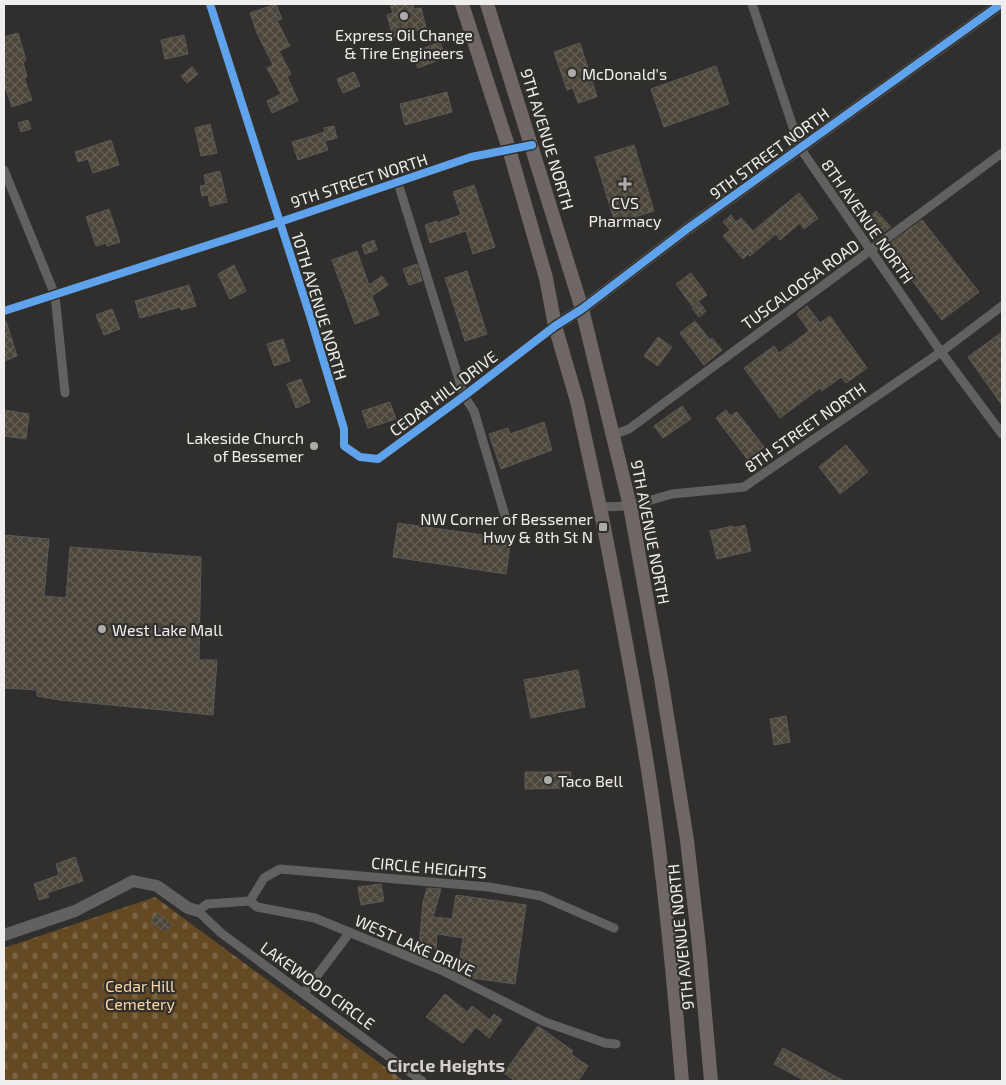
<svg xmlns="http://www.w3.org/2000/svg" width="1006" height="1085" viewBox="0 0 1006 1085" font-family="'Exo 2',sans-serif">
  <defs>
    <pattern id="cemetery-stones" width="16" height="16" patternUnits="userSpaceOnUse" patternTransform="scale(1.25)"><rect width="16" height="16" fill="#644923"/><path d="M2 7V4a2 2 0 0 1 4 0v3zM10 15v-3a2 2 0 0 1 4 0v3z" fill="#7a6443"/></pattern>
    <pattern id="building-cross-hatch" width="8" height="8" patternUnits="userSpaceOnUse" patternTransform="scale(1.25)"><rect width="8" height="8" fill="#4b453a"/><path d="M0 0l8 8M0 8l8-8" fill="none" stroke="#656057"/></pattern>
  </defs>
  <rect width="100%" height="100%" fill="#312f2d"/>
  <polygon fill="url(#cemetery-stones)" points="155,897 404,1081 4,1081 4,948"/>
  <g fill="url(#building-cross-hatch)" stroke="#5a5957">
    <polygon points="276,4 282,19 277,21 290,46 279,51 291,74 287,76 298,101 272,113 267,101 281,94 267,68 273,65 257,33 250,13"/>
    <polygon points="390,4 413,4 414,9 421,8 426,28 393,37 387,15 393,13"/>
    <polygon points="18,33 26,60 23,62 27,77 24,78 32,100 12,107 4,83 4,37"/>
    <polygon points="184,35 188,54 165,59 161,40"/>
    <polygon points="440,42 446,57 418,68 412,53"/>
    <polygon points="580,43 597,97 578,103 573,88 567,90 554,52"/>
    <polygon points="716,66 729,104 664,127 651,89"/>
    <polygon points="192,67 198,74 187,83 181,76"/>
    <polygon points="354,72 360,86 343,93 337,79"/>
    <polygon points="447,92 452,112 405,125 400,104"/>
    <polygon points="28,120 31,129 21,132 18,123"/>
    <polygon points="210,124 217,153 201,156 195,128"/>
    <polygon points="334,126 337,138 325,141 328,150 298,160 292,142 325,132 324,128"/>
    <polygon points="111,140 119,165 93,173 88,159 78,162 75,152"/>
    <polygon points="634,145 654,211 615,223 595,157"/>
    <polygon points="220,171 227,202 210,206 208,195 202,196 200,186 206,185 204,175"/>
    <polygon points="474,185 495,247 473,254 466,231 430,243 425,225 437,221 437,223 461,215 453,192"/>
    <polygon points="799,193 818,218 804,229 800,223 780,240 776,234 750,256 748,254 743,259 723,236 730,230 723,222 731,215 736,222 741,218 753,231"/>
    <polygon points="109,209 120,242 107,246 106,243 96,246 86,217"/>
    <polygon points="876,211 891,227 881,234 867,219"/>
    <polygon points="922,220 979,292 942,320 886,246"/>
    <polygon points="374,240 377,250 365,254 362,245"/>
    <polygon points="357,251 369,285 382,276 388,285 372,296 379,315 355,324 332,260"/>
    <polygon points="417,264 422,281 409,285 403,269"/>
    <polygon points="234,265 246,291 230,299 218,274"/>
    <polygon points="467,271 487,334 465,341 445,278"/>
    <polygon points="691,273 707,295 692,306 676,284"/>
    <polygon points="189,285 196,306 181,310 180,307 140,318 135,301"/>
    <polygon points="699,302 706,311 699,317 692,308"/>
    <polygon points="807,306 820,323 830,316 867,368 846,383 841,377 822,391 820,388 780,418 744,368 774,346 779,353 809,331 797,314"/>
    <polygon points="112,309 120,329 104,335 96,315"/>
    <polygon points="4,321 6,321 17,356 4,361"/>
    <polygon points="695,321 710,340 712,338 722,350 704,365 680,333"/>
    <polygon points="1002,332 1002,405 968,357"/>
    <polygon points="658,337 672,347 658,366 644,356"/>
    <polygon points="283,339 290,361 274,366 267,344"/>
    <polygon points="301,379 310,402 296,408 287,384"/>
    <polygon points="390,402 396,419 368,428 362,411"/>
    <polygon points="682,406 691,419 663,438 654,426"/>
    <polygon points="4,410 29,414 26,439 4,436"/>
    <polygon points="726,410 730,416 737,412 764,447 748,460 716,418"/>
    <polygon points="544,422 552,450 501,469 489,434 508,428 510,434"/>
    <polygon points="846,445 868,472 840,494 819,467"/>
    <polygon points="398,523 511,539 506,574 393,557"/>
    <polygon points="745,525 751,551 717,559 710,531 733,526 733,528"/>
    <polygon points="4,535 49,539 44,596 66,598 70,547 201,557 199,660 217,660 213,715 60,700 37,696 37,690 4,688"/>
    <polygon points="578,670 585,707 531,718 524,680"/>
    <polygon points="786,716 790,742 774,745 770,719"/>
    <polygon points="525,772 571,772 570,788 525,789"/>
    <polygon points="75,857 83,881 47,893 49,897 39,900 34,884 59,875 56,864"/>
    <polygon points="381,884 384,901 361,905 358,887"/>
    <polygon points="427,888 441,889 433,917 452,919 456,895 526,905 515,984 472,978 473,966 459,964 463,938 437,934 436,949 419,947 423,902"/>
    <polygon points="157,913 172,924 166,932 151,922"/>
    <polygon points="445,994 467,1012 472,1006 490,1020 494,1014 502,1020 489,1038 476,1027 463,1043 426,1017"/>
    <polygon points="538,1026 573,1051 571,1054 588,1066 578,1081 515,1081 504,1073"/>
    <polygon points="783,1048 844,1081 805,1081 774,1064"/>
  </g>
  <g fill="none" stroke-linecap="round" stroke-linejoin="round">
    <g stroke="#62615f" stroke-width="9">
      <polyline points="210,4 310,316 344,429 344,446 360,457 378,459 464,396 555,326"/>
      <polyline points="752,4 800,148 941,352 1002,434"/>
      <polyline points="4,170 55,295 65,393"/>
      <polyline points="398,183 464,396 474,411 506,519"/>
      <polyline points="4,311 280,222 471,157 532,145"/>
      <polyline points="613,435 629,429 1002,153"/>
      <polyline points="600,507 630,506 672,494 744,487 941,352 1002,306"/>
      <polyline points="250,901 264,878 280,869 489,887 541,896 614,928"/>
      <polyline points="304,993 350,932"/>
      <polyline points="422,1081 221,933 198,911 207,904 250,901 257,907 315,918 441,970 545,1022 605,1043 616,1044"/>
    </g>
    <g stroke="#62615f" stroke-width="12">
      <polyline points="555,326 582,309 687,229 1001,4"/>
      <polyline points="4,935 75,911 133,881 157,886 188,908 198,911"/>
    </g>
    <g stroke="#6e6765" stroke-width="14">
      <path d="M462 4 509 149 546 278 555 326 577 401 600 507C618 599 636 691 650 783 665 882 674 982 682 1081"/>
      <polyline points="487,4 582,309 630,506 661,678 687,840 699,946 711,1081"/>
    </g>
    <g stroke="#32302c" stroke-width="11">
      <g id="cycleway">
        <polyline points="210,4 310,316 344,429 344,446 360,457 378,459 464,396 555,326 582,309 687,229 1001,4"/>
        <polyline points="4,311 280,222 471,157 532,145"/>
      </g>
    </g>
    <use href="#cycleway" stroke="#60a3ed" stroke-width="8"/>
  </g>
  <g fill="#adacaa" stroke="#32302c" stroke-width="2">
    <circle cx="404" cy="16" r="5"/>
    <circle cx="572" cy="73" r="5"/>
    <path d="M622.5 176.5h5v5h5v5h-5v5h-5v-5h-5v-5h5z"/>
    <circle cx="314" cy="446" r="5"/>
    <rect x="598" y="522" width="10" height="10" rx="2.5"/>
    <circle cx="102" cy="629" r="5"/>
    <circle cx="548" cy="780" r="5"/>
  </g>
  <g text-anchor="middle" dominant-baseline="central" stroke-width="4.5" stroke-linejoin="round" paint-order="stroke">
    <g font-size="16" fill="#f0efed" stroke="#32302c" text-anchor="start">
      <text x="404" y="34" text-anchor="middle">Express Oil Change<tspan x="404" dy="18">&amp; Tire Engineers</tspan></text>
      <text x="582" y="73">McDonald's</text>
      <text x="625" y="202" text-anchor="middle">CVS<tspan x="625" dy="18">Pharmacy</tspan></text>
      <text x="304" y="437" text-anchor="end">Lakeside Church<tspan x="304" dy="18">of Bessemer</tspan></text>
      <text x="593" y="518" text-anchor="end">NW Corner of Bessemer<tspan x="593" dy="18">Hwy &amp; 8th St N</tspan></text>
      <text x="112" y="629">West Lake Mall</text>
      <text x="558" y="780">Taco Bell</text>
    </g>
    <g font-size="16" fill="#f0efed" stroke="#32302c">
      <text transform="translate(548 139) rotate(73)">9TH AVENUE NORTH</text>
      <text transform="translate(769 153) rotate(-36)">9TH STREET NORTH</text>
      <text transform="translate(359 180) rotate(-18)">9TH STREET NORTH</text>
      <text transform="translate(868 221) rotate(55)">8TH AVENUE NORTH</text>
      <text transform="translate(800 284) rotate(-36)">TUSCALOOSA ROAD</text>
      <text transform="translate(320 306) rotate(73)">10TH AVENUE NORTH</text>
      <text transform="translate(443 393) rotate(-37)">CEDAR HILL DRIVE</text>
      <text transform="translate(805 427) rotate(-35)">8TH STREET NORTH</text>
      <text transform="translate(651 532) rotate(79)">9TH AVENUE NORTH</text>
      <text transform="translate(429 867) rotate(5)">CIRCLE HEIGHTS</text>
      <text transform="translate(680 937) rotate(-96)">9TH AVENUE NORTH</text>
      <text transform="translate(415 945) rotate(24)">WEST LAKE DRIVE</text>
      <text transform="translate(318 985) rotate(36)">LAKEWOOD CIRCLE</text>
    </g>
    <g font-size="16" fill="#fbd5a4" stroke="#32302c">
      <text x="140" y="985">Cedar Hill<tspan x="140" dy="18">Cemetery</tspan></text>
    </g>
    <g font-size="18" font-weight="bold" fill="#d3cfcb" stroke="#32302c">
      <text x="446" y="1065">Circle Heights</text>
    </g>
  </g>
  <rect width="1006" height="1085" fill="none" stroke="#f0efed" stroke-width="10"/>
</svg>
